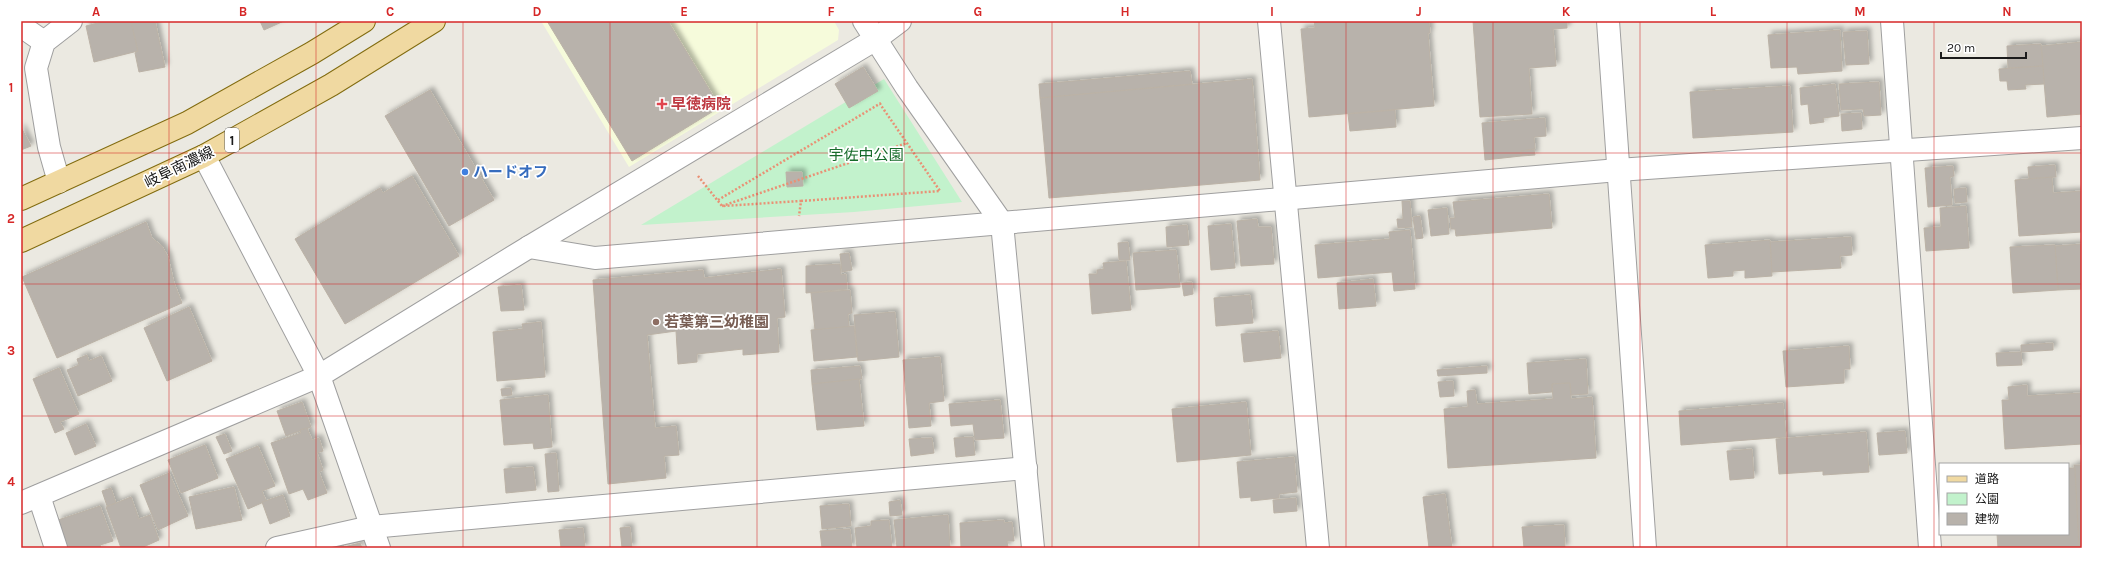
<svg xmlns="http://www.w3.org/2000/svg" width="2103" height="569" viewBox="0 0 2103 569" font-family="Karla,'Noto Sans JP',sans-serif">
  <defs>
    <filter id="shadow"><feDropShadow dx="3.5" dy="-3.5" stdDeviation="2" flood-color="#0004"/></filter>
  </defs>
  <rect width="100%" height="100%" fill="#ebe9e1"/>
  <polygon fill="#f6fbdb" points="541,21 834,21 839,30 838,40 629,167"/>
  <polygon fill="#c2f2cc" points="884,79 962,202 854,212 641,225"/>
  <g fill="#b8b2ab" stroke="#bbb2a6" filter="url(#shadow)">
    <polygon points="106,21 131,21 138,51 94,62 86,26"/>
    <polygon points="131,21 155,21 165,67 139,72 135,53 138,51"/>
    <polygon points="260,21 284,21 264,30"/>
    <polygon points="547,21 668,21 720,107 632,161"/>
    <polygon points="1314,21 1429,21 1430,33 1428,33 1434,106 1309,117 1301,29 1315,28"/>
    <polygon points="1473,21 1567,21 1567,28 1553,29 1556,66 1529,68 1532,114 1480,117"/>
    <polygon points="1840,30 1842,71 1798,74 1797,67 1771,68 1768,35"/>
    <polygon points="1867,31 1869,64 1846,65 1843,32"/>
    <polygon points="2082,42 2082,114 2047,117 2041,46"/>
    <polygon points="2041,44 2043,66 2008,68 2007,46"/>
    <polygon points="2043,66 2044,84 2025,85 2026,89 2008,90 2007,81 2000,81 1999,69"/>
    <polygon points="863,67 878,91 849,108 835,84"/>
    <polygon points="1190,71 1192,84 1040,98 1039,84"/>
    <polygon points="1252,79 1260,180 1049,198 1040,98"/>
    <polygon points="1879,82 1881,115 1864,116 1863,109 1841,110 1839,84"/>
    <polygon points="1835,84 1839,116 1823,118 1824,122 1810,124 1808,104 1801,105 1800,88"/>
    <polygon points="1790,86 1793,132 1693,138 1690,92"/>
    <polygon points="430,90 494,200 449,226 385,116"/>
    <polygon points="1395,110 1396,127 1350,131 1348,114"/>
    <polygon points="1861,113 1862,129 1842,131 1841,114"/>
    <polygon points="1545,118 1546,136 1534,137 1535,149 1521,151 1521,156 1485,160 1482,123"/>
    <polygon points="21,127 31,146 21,150"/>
    <polygon points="1534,149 1535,155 1521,156 1521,151"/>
    <polygon points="2055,165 2056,177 2029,179 2028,167"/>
    <polygon points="1953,166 1954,176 1950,177 1952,205 1928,207 1925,168"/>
    <polygon points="786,172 802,172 803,186 787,187"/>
    <polygon points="412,176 459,256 345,324 295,239 380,188 383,193"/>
    <polygon points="2052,177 2053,193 2082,191 2082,232 2019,236 2015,180"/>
    <polygon points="1966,188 1967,202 1955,203 1954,189"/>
    <polygon points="1549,194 1552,228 1456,236 1455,229 1451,229 1450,218 1455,218 1453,202"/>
    <polygon points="1402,201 1410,201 1412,227 1398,228 1397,219 1403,219"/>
    <polygon points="1966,206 1969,248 1926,251 1924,228 1941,227 1940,208"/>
    <polygon points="1447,208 1449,234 1431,236 1428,210"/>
    <polygon points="1420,216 1423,238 1416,239 1413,217"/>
    <polygon points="1257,219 1258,227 1271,227 1274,264 1241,266 1237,221"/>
    <polygon points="146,222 152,238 162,246 168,257 174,283 182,303 57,358 22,277"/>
    <polygon points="1231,224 1235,268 1211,270 1208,226"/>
    <polygon points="1187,225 1189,245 1167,247 1166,227"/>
    <polygon points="1410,230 1415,289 1394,291 1392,272 1318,278 1315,245 1390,239 1389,232"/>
    <polygon points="1851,237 1852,255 1840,256 1841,268 1772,272 1770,242"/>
    <polygon points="1770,240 1772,276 1745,278 1745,270 1733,271 1733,276 1708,278 1705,245"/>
    <polygon points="1128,242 1130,260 1119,260 1118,243"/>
    <polygon points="2082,244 2082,289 2058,290 2055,246"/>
    <polygon points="2055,245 2058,290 2013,293 2010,247"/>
    <polygon points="1176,250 1180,287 1136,290 1133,253"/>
    <polygon points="849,253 852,270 842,272 840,254"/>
    <polygon points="1126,261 1131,310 1092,314 1089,274 1097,274 1097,270 1104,269 1103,263"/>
    <polygon points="840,264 841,275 846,274 847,289 806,293 806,266"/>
    <polygon points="781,269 785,317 777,318 779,352 743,355 743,349 697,354 697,362 678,364 676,331 647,335 655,428 676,426 679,455 664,456 666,478 608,484 593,280 703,270 704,278"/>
    <polygon points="1373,279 1376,306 1339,309 1337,283"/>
    <polygon points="1192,282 1193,294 1184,296 1182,283"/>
    <polygon points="521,285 524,310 501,311 498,287"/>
    <polygon points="850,290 852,313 848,314 849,327 815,330 811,293"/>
    <polygon points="1250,295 1253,323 1216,326 1214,298"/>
    <polygon points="189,307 212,361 167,381 144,328"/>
    <polygon points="895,312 899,357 858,361 854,315"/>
    <polygon points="541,322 545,377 497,381 493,332 523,329 522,324"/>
    <polygon points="854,326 857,357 814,361 811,330"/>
    <polygon points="1278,331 1281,358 1244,362 1241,334"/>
    <polygon points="2053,343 2053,350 2021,352 2021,345"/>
    <polygon points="1849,346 1850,369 1844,369 1844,383 1786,387 1783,351"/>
    <polygon points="2021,352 2022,365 1997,366 1996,353"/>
    <polygon points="87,355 89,361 101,356 112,381 78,396 67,370 79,365 77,359"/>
    <polygon points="940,357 944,401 929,403 931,426 909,428 903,360"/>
    <polygon points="1586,359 1588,394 1571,395 1570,383 1552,384 1552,392 1529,394 1527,363"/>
    <polygon points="860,366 862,379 812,384 811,370"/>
    <polygon points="1487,366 1487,373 1438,376 1437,370"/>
    <polygon points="59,368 79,414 60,422 64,429 55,433 33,379"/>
    <polygon points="859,379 864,426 817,430 812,384"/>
    <polygon points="1453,381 1454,396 1440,397 1438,382"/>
    <polygon points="1570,383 1571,399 1592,397 1596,458 1448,468 1444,409 1468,407 1467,391 1475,390 1477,404 1553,399 1552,384"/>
    <polygon points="2027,385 2027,396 2082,393 2082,444 2005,449 2002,400 2009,400 2008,387"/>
    <polygon points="511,388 512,395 502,396 501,389"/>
    <polygon points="548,395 552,447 534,449 533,443 504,445 500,400"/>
    <polygon points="1000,400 1004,438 975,440 973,424 951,426 949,404"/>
    <polygon points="302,402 311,427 286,436 277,411"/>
    <polygon points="1246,402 1251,455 1177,462 1172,409"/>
    <polygon points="1783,403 1786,437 1681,445 1679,411"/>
    <polygon points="86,424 96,446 75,455 66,433"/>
    <polygon points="307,428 312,440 319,438 323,451 317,453 323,470 319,472 327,493 308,500 303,489 289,494 271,443 301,433 300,430"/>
    <polygon points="1905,431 1907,453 1879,455 1877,433"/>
    <polygon points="1866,432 1869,472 1823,475 1823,471 1779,474 1776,439"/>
    <polygon points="225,434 232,451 224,454 216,437"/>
    <polygon points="973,437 975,455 956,457 954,438"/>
    <polygon points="932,438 934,453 911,456 909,439"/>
    <polygon points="205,445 218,478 181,493 168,460"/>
    <polygon points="258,446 275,486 262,491 266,501 248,509 226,459"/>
    <polygon points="1752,449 1754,478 1730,480 1727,451"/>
    <polygon points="556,453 559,491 548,492 545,454"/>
    <polygon points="1294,457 1297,492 1279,494 1279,498 1251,501 1251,497 1240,498 1237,462"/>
    <polygon points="2074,465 2082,465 2082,548 2079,548"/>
    <polygon points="533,467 536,490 506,493 504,469"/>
    <polygon points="2068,468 2075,468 2079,548 1998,548 1997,534 2068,534"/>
    <polygon points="169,473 188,516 158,530 140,485"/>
    <polygon points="234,487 242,520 196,529 189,497"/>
    <polygon points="111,488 116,503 107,506 102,491"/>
    <polygon points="1445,494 1452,548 1429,548 1423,497"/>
    <polygon points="283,495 290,516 270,524 262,502"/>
    <polygon points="131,497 139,519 150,515 159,540 141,548 121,548 106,507"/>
    <polygon points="1296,498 1297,511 1274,513 1273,500"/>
    <polygon points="900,500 902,515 890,516 889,502"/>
    <polygon points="849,504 851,526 822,529 820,506"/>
    <polygon points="100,506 113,541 100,545 101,548 67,548 58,520"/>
    <polygon points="948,515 950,548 897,548 894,520"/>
    <polygon points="889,520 892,548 857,548 855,528 871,526 871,521"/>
    <polygon points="1004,520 1004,523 1012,522 1014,541 1007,541 1008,547 961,548 960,523"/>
    <polygon points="1564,525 1565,548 1524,548 1522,527"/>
    <polygon points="630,527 632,548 622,548 620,528"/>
    <polygon points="583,528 585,548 561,548 559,530"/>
    <polygon points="850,529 852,548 822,548 820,531"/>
    <polygon points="342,540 344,547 360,543 362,548 332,548 331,542"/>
  </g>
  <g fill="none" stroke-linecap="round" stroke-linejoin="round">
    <g stroke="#9f9f9f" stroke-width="24">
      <g id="minor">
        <polyline points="864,21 907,88 1002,223 1033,548"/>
        <polyline points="1269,21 1318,548"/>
        <polyline points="1608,21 1645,548"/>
        <polyline points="1892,21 1930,548"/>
        <polyline points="21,26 44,42"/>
        <polyline points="204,156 319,376 379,548"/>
        <polyline points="59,182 49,147 36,68 44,42 71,21"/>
        <polyline points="529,247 595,258 1618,170 2082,138"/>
        <polyline points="39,496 56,548"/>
        <polyline points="21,503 319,376 529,247 876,39 900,21"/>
        <polyline points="277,548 371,527 1026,468"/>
      </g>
    </g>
    <g stroke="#826c10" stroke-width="24">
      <g id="major">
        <polyline points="21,199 187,123 312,53 364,21"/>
        <polyline points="21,241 204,156 331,85 434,21"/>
      </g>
    </g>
    <g stroke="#e99175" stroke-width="2.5" stroke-dasharray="2 2" stroke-linecap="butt">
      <polyline points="698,176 722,206 801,201 799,216"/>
      <polyline points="718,200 881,103"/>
      <polyline points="801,201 940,191 880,104"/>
      <polyline points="722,206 907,143"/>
    </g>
    <use href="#minor" stroke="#fff" stroke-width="22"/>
    <use href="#major" stroke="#f0d9a1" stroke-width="22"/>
  </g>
  <path fill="none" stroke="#d62828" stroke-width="1" stroke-opacity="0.55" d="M169 21V548M316 21V548M463 21V548M610 21V548M757 21V548M904 21V548M1052 21V548M1199 21V548M1346 21V548M1493 21V548M1640 21V548M1787 21V548M1934 21V548M21 153H2082M21 284H2082M21 416H2082"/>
  <path fill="#e0444e" stroke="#fff" stroke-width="1.5" d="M660 98h4v4h4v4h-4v4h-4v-4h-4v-4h4z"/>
  <circle fill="#3f7fe0" stroke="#fff" stroke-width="1.5" cx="465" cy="172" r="4"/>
  <circle fill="#8d6e63" stroke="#fff" stroke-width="1.5" cx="656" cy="322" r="4"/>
  <g text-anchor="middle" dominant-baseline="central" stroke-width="3.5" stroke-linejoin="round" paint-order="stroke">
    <rect fill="#fff" stroke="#5f5f5f" stroke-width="1" x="225" y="128" width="14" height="24" rx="3"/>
    <g font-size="14" font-weight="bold" fill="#1b1b1b">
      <text x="232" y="140">1</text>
    </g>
    <g font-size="15" font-weight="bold" fill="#be3a42" stroke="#fff" text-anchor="start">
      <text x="671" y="104">早徳病院</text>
    </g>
    <g font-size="15" fill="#176b2a" stroke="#fff">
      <text x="866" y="155">宇佐中公園</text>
    </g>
    <g font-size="15" fill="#1b1b1b" stroke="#fff">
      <text transform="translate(179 167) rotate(-26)">岐阜南濃線</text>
    </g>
    <g font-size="15" font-weight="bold" fill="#366cbe" stroke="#fff" text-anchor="start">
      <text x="473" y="172">ハードオフ</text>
    </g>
    <g font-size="15" font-weight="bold" fill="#785e54" stroke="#fff" text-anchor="start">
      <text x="664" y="322">若葉第三幼稚園</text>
    </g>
  </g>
  <rect width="2103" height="569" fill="none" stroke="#ffffff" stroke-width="44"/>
  <rect x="1939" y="463" width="130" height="72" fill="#ffffff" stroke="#a4a4a4"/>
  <rect x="1947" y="476" width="20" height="6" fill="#f0d9a1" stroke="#a4a4a4"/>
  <text x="1975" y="483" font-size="12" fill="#1b1b1b">道路</text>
  <rect x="1947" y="493" width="20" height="12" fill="#c2f2cc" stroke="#a4a4a4"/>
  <text x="1975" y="503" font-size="12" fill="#1b1b1b">公園</text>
  <rect x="1947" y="513" width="20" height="12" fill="#b8b2ab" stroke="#a4a4a4"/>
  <text x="1975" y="523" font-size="12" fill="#1b1b1b">建物</text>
  <path d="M1941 52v6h85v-6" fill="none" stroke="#1b1b1b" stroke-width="2"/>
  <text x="1947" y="52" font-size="12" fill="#1b1b1b" stroke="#ffffff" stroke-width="3" paint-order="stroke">20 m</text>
  <rect x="22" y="22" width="2059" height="525" fill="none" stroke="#d62828" stroke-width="1.5"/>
  <g font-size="13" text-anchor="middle" font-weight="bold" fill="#d62828">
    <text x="96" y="16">A</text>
    <text x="243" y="16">B</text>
    <text x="390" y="16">C</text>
    <text x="537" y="16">D</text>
    <text x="684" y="16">E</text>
    <text x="831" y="16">F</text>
    <text x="978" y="16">G</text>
    <text x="1125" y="16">H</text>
    <text x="1272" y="16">I</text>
    <text x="1419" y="16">J</text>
    <text x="1566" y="16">K</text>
    <text x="1713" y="16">L</text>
    <text x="1860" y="16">M</text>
    <text x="2007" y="16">N</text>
    <text x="11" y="92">1</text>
    <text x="11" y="223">2</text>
    <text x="11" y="355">3</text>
    <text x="11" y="486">4</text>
  </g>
</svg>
